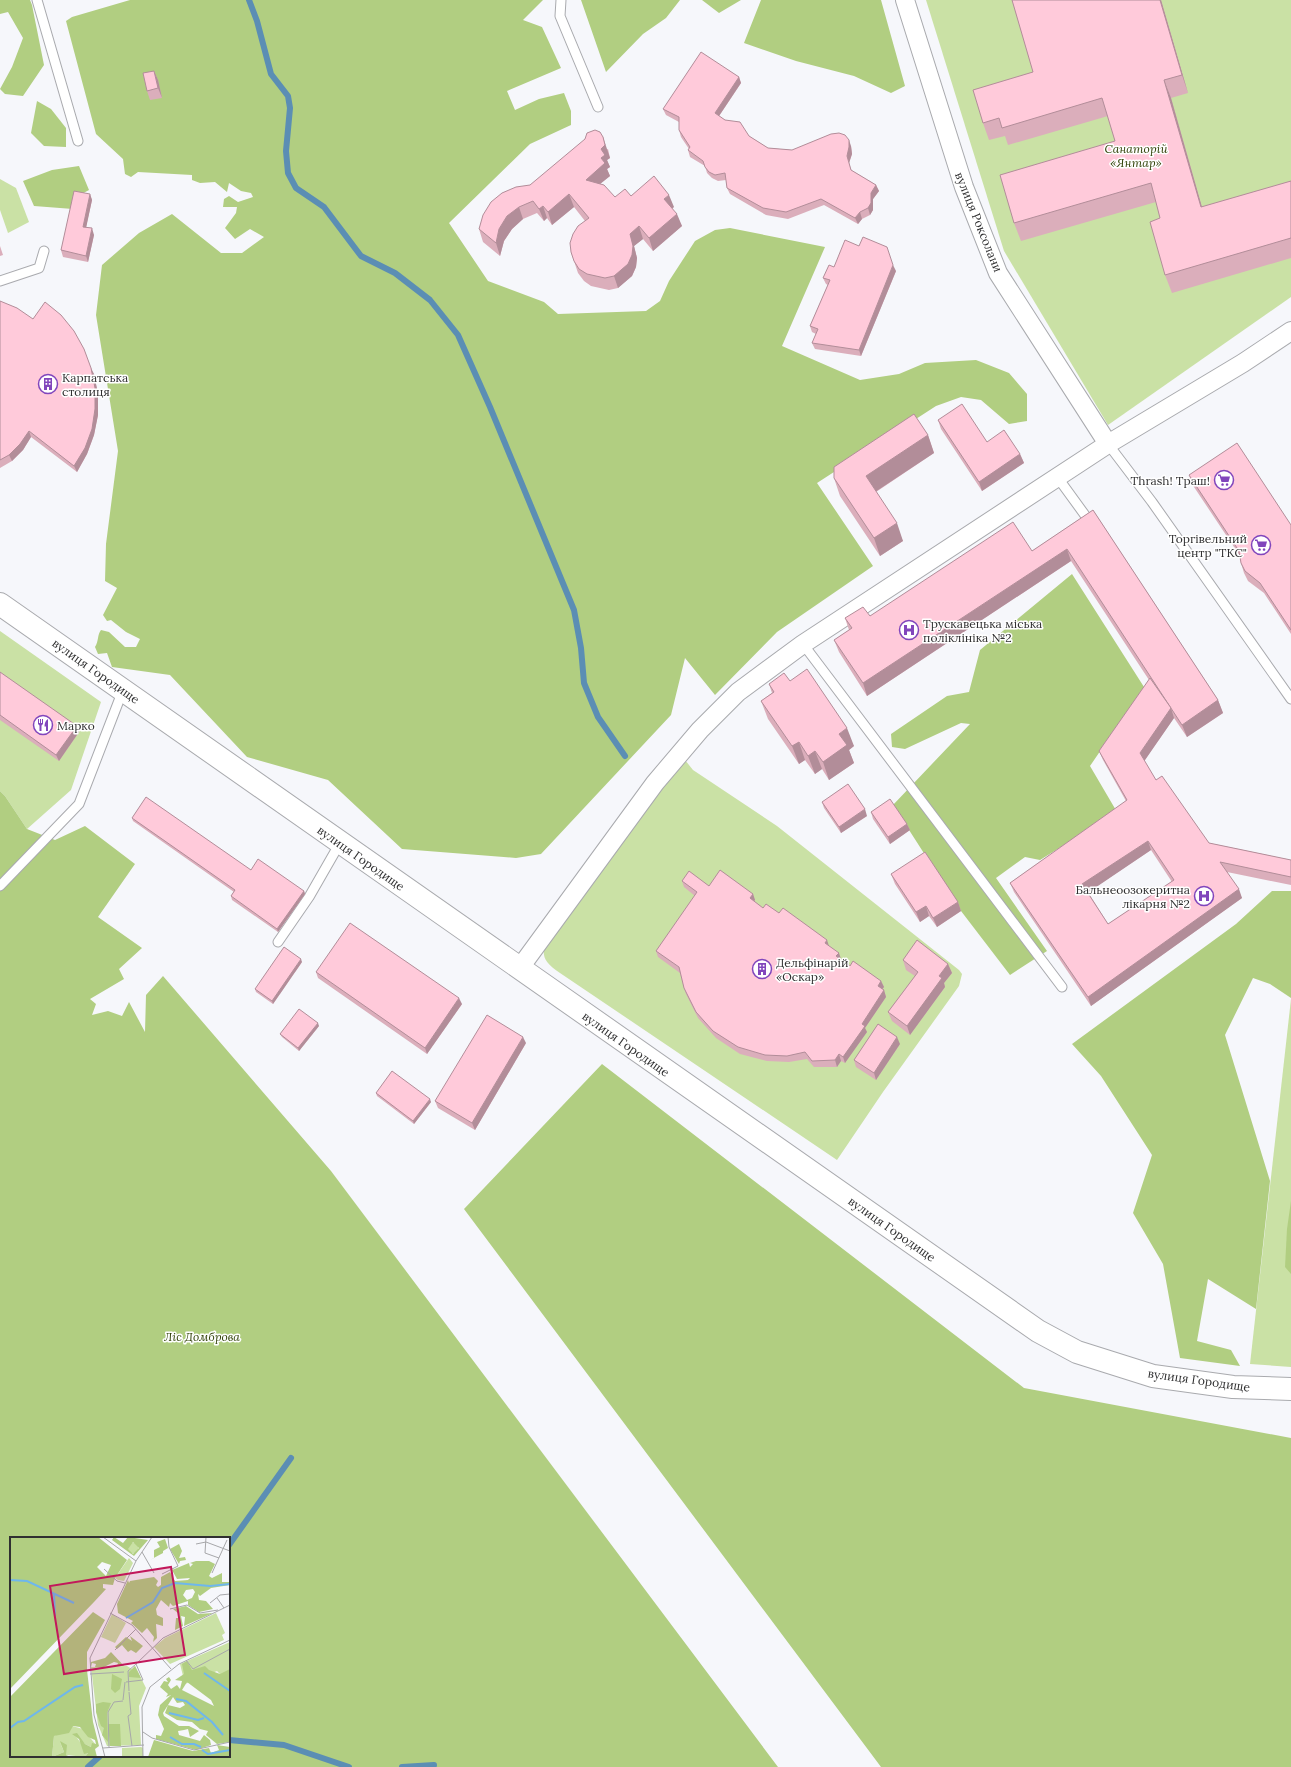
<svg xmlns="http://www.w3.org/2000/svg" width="1291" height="1767" viewBox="0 0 1291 1767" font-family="Lora,serif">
  <rect width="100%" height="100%" fill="#f6f7fb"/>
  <g fill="#cae1a5">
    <polygon points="926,0 1291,0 1291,297 1108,425 1004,251"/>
    <polygon points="0,179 16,188 29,222 8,233 0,210"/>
    <polygon points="0,631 101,702 71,790 27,829 5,796 0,791"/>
    <path d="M681 755 693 770 777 826 959 970 962 974 959 986 883 1092 837 1160 560 973C543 961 542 958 545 937Z"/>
    <polygon points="1291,999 1291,1367 1250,1364"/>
  </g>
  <g fill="#b1ce81" fill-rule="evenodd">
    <polygon points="0,0 30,0 32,5 44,65 23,96 5,94 0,89 12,67 23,38 8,12 0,14"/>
    <path d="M130 0H543L523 20 542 27 561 68 507 91 515 110 539 99 564 93 571 111V125L530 144 449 223 488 281 544 302 558 314 646 311 660 301 669 281 695 241 715 230 730 228 825 247 782 346 860 380 899 374 925 363 976 360 1009 373 1027 394V421L1009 424 981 400 961 397 936 406 817 483 873 566 777 632 715 695 685 658 671 715 541 854 516 858 402 849 328 780 247 757 170 675 112 667 107 653 98 654 95 647C99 641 97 635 101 630L109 632 125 647H136L140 639 126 632 111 620 107 621 103 615 117 588 105 581 106 544 118 451 96 315 102 265 139 233 172 214 221 253H242L264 237 250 229 235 239 225 228 236 213 237 207H223L224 199 229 196 238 202 253 197 251 193 241 191 229 183 227 192 215 182 200 183 192 180V175L138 172 131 177 125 174 123 159 96 134 66 21 72 17Z"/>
    <polygon points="581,0 680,0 666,18 643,34 606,72"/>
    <polygon points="702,0 741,0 719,13"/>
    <polygon points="761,0 881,0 905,86 891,93 854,76 796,61 744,43"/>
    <polygon points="37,101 51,109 66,128 66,147 44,146 31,133"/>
    <polygon points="79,166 89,190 76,197 73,209 34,206 23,181 52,170"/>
    <polygon points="1072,574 1144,687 1090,766 1117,812 1040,860 1025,857 996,878 1047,951 1010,975 961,911 893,805 970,724 961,723 905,749 892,747 891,734 947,696 969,692 980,650"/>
    <path d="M0 791 5 796 27 829 55 840 85 826 135 864 98 917 142 948 119 969 124 979 90 999 96 1004 92 1015 108 1011 122 1016 129 1002 145 1032 146 995 163 976 331 1171 778 1767H0ZM11 1538H229V1756H11Z"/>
    <polygon points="1272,891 1291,891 1291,998 1270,984 1253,978 1225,1035 1270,1181 1256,1309 1208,1279 1197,1341 1231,1350 1240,1366 1180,1358 1163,1264 1133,1213 1152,1155 1101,1076 1072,1044 1236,924"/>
    <polygon points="602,1064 1024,1388 1291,1438 1291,1767 881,1767 464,1209"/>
    <polygon points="1291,1201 1291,1274 1285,1267 1287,1229"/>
  </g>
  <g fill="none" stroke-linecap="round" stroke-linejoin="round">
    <g stroke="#5b8eb4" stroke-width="6">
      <polyline points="249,0 257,21 271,74 288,96 290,108 286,151 288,173 296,188 324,207 361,256 395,273 430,300 458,335 490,407 574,610 581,648 584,683 598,717 625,756"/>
      <polyline points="229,1545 291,1458"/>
      <polyline points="229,1740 284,1745 349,1767"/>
      <polyline points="88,1767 100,1756"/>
      <polyline points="402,1767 434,1765"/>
    </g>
    <g stroke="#a9aaae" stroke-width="11">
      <g id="service">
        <polyline points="37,0 78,141"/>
        <polyline points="561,0 560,16 598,107"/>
        <polyline points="0,281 39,268 44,251"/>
        <polyline points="1108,444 1152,502 1291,699"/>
        <polyline points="1058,478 1090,522"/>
        <polyline points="803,644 1062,987"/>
        <polyline points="0,886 79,804 123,690"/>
        <polyline points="278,942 309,897 340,843"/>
      </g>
    </g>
    <g stroke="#a9aaae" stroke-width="20">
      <g id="minor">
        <polyline points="905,0 964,187 998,273 1108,444"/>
        <polyline points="519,969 655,783 700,730 738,692 803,644 1108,444 1243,363 1291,331"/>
      </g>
    </g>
    <g stroke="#a9aaae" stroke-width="24">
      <polyline id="tertiary" points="0,604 1038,1331 1077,1352 1153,1376 1233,1387 1291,1389"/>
    </g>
    <use href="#service" stroke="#fff" stroke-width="9"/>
    <use href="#minor" stroke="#fff" stroke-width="18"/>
    <use href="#tertiary" stroke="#fff" stroke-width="22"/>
  </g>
  <g fill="#dbaebb" fill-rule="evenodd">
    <polygon points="1012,0 1161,0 1188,93 1171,98 1202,207 1291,181 1291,258 1172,293 1165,275 1160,218 1156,202 1021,241 1014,223 1115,141 1108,116 1008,145 1005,136 989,140 983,123 1033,72"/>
    <polygon points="154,71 158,80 162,98 150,100 147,91"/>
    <polygon points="739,77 741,83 719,116 749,136 768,148 792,150 851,146 852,154 849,163 851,170 876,185 879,191 873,199 873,210 870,215 862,219 858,224 824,205 788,219 766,215 730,194 727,188 726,180 718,181 712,178 707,173 705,166 690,157 688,150 689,149 681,137 679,130 679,122 666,115 663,109"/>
    <polygon points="608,149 610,158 607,160 610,167 607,169 610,176 600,184 615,197 631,196 674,207 672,208 682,226 653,251 643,239 634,246 637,258 636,267 632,276 618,288 609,290 591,286 584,281 578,273 571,252 585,221 574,207 552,225 547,218 544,221 537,213 523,219 512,229 504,241 500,256 483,242 479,229 530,185"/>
    <polygon points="90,194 92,200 86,227 94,235 88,262 63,257 61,250"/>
    <polygon points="0,246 3,255 0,256"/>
    <polygon points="834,267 896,271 861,356 815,349 812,343 816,334 812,332 810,326 828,285 826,284 823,278"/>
    <polygon points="0,301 94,374 98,394 98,415 94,435 87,454 77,472 31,437 23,450 12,461 0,468"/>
    <polygon points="938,420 987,442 1020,454 1024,463 982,491 941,429"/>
    <polygon points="928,435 934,453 876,492 903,541 880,556 840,496 834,478"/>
    <polygon points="1189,475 1291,525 1291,634 1264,593 1248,581 1244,573 1241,563 1240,556 1192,484"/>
    <path d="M1093 510 1218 700 1223 713 1187 737 1174 718 1144 761 1156 780 1209 843 1291 860V885L1227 872 1242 898 1091 1006 1014 892 1010 883 1126 801 1103 760 1099 751 1149 680 1071 561 867 696 839 652 834 640 849 630 845 618 870 616 1032 551ZM1151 850 1172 882 1108 924 1088 892Z"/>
    <polygon points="0,672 79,732 59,761 0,720"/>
    <polygon points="790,681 854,746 849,750 854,763 829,780 822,769 815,774 805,760 799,764 768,719 761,701 772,693 769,684"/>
    <polygon points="822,802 867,816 841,833 824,808"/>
    <polygon points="871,812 907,824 910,830 890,844 873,819"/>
    <polygon points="132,818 251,870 304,891 305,894 278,932 232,900 231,896 234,892 133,821"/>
    <polygon points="891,874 958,902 961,911 937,927 929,916 920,922 895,884"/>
    <polygon points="682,881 753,894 755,900 754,901 763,908 779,913 829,946 841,959 850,966 881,981 884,987 882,989 884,990 886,997 865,1028 867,1032 845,1063 841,1061 837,1067 814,1067 807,1059 789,1062 767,1061 740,1054 716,1038 698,1018 686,994 684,988 680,973 658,957 656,951 695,896 684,887"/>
    <polygon points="903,960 948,964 952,973 944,983 945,987 910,1035 892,1021 888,1012 915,976 906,970"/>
    <polygon points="302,962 273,1004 256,992 255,989"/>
    <polygon points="316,972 462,1004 427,1054 318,978"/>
    <polygon points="319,1026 299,1051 282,1037 280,1034"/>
    <polygon points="526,1043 475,1130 438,1108 435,1101"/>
    <polygon points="900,1044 876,1080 856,1067 854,1060"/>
    <polygon points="376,1093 431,1102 414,1124 377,1096"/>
  </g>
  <g fill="#b28d99">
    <polygon points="1160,0 1161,0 1188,93 1182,75"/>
    <polygon points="154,71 158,80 162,98 158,88"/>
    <polygon points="739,77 741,83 717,119 715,113"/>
    <polygon points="1164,80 1171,98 1207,225 1201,207"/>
    <polygon points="603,137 610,158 607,160 610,167 607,169 610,176 590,192 586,180 601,158 601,149"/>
    <polygon points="849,140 851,146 852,154 849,163 853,176 847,156"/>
    <polygon points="876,185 879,191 873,199 873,210 870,215 868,208 871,193"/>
    <polygon points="90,194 92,200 85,233 83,227"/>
    <polygon points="569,194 574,207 552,225 548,212"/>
    <polygon points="669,195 674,207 669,211 664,199"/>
    <polygon points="543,206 547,218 544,221 539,209"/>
    <polygon points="519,207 523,219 512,229 504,241 500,256 496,243 499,229 507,216"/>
    <polygon points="860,212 862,219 858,224 855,218"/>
    <polygon points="677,214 682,226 653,251 649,238"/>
    <polygon points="639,226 643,239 634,246 637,258 636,267 632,276 618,288 614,276 630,234"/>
    <polygon points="92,228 94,235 88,262 86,256"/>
    <polygon points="893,265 896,271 861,356 859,350"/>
    <polygon points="91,368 94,374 98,394 98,415 94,435 87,454 77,472 74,466"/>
    <polygon points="29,431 31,437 23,450 12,461 9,455"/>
    <polygon points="928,435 934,453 872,494 866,476"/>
    <polygon points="1020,454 1024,463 982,491 979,482"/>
    <polygon points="897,523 903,541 880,556 874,538"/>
    <polygon points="1067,549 1071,561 867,696 863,683"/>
    <polygon points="1218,700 1223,713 1187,737 1182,725"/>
    <polygon points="1171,708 1174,718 1143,763 1140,753"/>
    <polygon points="77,726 79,732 59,761 56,755"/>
    <polygon points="847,728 854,746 849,750 854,763 829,780 823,762 839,734"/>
    <polygon points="799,742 805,760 799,764 792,746"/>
    <polygon points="815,751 822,769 815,774 808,756"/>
    <polygon points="865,809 867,816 841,833 839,827"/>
    <polygon points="907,824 910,830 890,844 888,837"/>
    <polygon points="1148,841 1151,850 1086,894 1082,884"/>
    <polygon points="1239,889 1242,898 1091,1006 1088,997"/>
    <polygon points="304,891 305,894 278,932 277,929"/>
    <polygon points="753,894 755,900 752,904 750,898"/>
    <polygon points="958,902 961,911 937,927 933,918"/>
    <polygon points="926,906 929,916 920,922 916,912"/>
    <polygon points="827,940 829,946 825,943"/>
    <polygon points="839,953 841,959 836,956"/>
    <polygon points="301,959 302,962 273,1004 272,1001"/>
    <polygon points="948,964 952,973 944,983 945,987 910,1035 907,1026 939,976"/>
    <polygon points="881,981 884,987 880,992 878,986"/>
    <polygon points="884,990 886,997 865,1028 867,1032 845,1063 843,1057 862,1024"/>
    <polygon points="459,998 462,1004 427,1054 425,1048"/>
    <polygon points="318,1023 319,1026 299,1051 298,1048"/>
    <polygon points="523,1037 526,1043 475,1130 472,1123"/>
    <polygon points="897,1037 900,1044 876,1080 874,1073"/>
    <polygon points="839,1054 841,1061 837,1067 835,1060"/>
    <polygon points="430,1099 431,1102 414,1124 413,1121"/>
  </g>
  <g fill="#ffcada" stroke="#b28d99" fill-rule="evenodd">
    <polygon points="1012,0 1160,0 1182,75 1164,80 1201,207 1291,181 1291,238 1165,275 1150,222 1160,218 1151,183 1014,223 1000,175 1115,141 1102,98 1002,128 999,118 983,123 973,90 1033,72"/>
    <polygon points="701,52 739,77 715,113 725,120 740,122 749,136 768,148 792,150 831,134 839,133 845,135 849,140 849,147 847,156 851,170 876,185 871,193 871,203 868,208 860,212 855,218 821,199 786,212 763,208 727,188 725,173 715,175 709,172 705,167 703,161 688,150 690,147 679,130 679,117 663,109"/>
    <polygon points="154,71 158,88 147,91 143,73"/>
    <polygon points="595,130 600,132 603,137 605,145 601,149 605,155 601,158 605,163 586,180 604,185 615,197 625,189 631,196 654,176 669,195 664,199 677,214 649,238 639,226 630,234 633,246 632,255 628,264 614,276 605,278 587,274 579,269 574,261 571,252 570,243 573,234 578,226 589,218 569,194 548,212 543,206 539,209 533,201 519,207 507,216 499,229 496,243 479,229 483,215 491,202 502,193 516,187 530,185 585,139 587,133"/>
    <polygon points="74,191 90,194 83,227 92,228 86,256 61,250"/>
    <polygon points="863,237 887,247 893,265 859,350 812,343 818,329 810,326 830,280 823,278 829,265 834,267 845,240 859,246"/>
    <polygon points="0,301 17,308 33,319 45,302 61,315 74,331 84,349 91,368 95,388 95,409 92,429 85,448 74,466 29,431 20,444 9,455 0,460"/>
    <polygon points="962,404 987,442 1004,430 1020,454 979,482 938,420"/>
    <polygon points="914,414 928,435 866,476 897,523 874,538 834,478 834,467"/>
    <polygon points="1237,443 1291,525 1291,630 1260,583 1245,571 1241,563 1239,551 1189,475"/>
    <polygon points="1093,510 1218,700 1182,725 1067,549 863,683 834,640 852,628 845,618 863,607 870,616 1013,522 1032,551"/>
    <polygon points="807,669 847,728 839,734 847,745 823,762 815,751 808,756 799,742 792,746 761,701 774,692 769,684 784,673 790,681"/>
    <polygon points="0,672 77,726 56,755 0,715"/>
    <path d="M1150 678 1171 708 1140 753 1156 780 1162 776 1209 843 1291 860V877L1220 862 1239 889 1088 997 1010 883 1127 800 1099 751ZM1148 841 1174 880 1108 924 1082 884Z"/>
    <polygon points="848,784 865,809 839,827 822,802"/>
    <polygon points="146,797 251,870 258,859 304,891 277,929 231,896 235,890 132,818"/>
    <polygon points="890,799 907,824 888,837 871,812"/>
    <polygon points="925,852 958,902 933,918 926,906 916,912 891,874"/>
    <polygon points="720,870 753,894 750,898 763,908 766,904 779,913 783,908 827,940 825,943 839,953 836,956 850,966 853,961 881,981 878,986 884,990 862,1024 865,1026 843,1057 839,1054 835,1060 812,1061 805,1052 787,1056 765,1055 738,1047 713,1031 696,1012 684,988 679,967 656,951 697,892 682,881 689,871 709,886"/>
    <polygon points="350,923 459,998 425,1048 316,972"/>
    <polygon points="917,940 948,964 939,976 942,978 907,1026 888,1012 918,972 903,960"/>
    <polygon points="284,947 301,959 272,1001 255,989"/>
    <polygon points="299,1009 318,1023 298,1048 280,1034"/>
    <polygon points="487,1015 523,1037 472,1123 435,1101"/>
    <polygon points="878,1024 897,1037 874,1073 854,1060"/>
    <polygon points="392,1071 430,1099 413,1121 376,1093"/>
  </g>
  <defs>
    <g id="building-ring" transform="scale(1)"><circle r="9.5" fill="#fff" stroke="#8146bc" stroke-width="1.5"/><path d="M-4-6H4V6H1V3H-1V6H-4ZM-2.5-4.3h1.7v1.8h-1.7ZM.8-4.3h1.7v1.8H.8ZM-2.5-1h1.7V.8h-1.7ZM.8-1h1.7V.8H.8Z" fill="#8146bc"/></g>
    <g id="supermarket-ring" transform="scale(1)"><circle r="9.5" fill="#fff" stroke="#8146bc" stroke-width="1.5"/><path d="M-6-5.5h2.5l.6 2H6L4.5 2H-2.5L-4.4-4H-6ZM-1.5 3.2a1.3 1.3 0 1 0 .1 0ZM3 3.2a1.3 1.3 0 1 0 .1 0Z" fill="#8146bc"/></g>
    <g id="hospital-ring" transform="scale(1)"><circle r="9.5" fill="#fff" stroke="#8146bc" stroke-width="1.5"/><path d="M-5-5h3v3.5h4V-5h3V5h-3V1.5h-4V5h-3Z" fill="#8146bc"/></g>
    <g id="restaurant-ring" transform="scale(1)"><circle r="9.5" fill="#fff" stroke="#8146bc" stroke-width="1.5"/><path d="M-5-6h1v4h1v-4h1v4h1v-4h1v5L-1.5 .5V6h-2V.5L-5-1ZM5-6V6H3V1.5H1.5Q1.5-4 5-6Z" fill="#8146bc"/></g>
  </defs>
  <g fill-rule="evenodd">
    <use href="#building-ring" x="48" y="384"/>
    <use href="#supermarket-ring" x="1224" y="480"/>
    <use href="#supermarket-ring" x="1261" y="545"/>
    <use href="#hospital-ring" x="909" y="630"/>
    <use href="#restaurant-ring" x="43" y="725"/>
    <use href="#hospital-ring" x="1204" y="896"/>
    <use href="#building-ring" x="762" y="969"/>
  </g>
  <g text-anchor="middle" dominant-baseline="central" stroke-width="3" stroke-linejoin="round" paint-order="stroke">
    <g font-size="12" font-style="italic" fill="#33440b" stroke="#fff">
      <text x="1136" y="148">Санаторій<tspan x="1136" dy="14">«Янтар»</tspan></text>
      <text x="202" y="1336">Ліс Домброва</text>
    </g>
    <g font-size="12" fill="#303031" stroke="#fff">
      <text transform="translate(979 222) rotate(68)">вулиця Роксолани</text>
      <text transform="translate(96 671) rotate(35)">вулиця Городище</text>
      <text transform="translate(361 858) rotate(35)">вулиця Городище</text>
      <text transform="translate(626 1044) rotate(35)">вулиця Городище</text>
      <text transform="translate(892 1229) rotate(35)">вулиця Городище</text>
      <text transform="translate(1199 1380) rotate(8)">вулиця Городище</text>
    </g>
    <g font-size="12" fill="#303031" stroke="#fff" text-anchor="start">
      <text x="62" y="377">Карпатська<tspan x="62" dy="14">столиця</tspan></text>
      <text x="1210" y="480" text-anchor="end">Thrash! Траш!</text>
      <text x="1247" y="538" text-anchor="end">Торгівельний<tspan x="1247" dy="14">центр "ТКС"</tspan></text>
      <text x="923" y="623">Трускавецька міська<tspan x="923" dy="14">поліклініка №2</tspan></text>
      <text x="57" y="725">Марко</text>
      <text x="1190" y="889" text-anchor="end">Бальнеоозокеритна<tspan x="1190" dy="14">лікарня №2</tspan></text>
      <text x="776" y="962">Дельфінарій<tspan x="776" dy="14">«Оскар»</tspan></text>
    </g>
  </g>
  <g transform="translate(10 1537)">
    <rect width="220" height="220" fill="#f6f7fb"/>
    <path d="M117.5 11a5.5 5.5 0 1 1 11 0a5.5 5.5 0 1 1-11 0ZM119 21 123 26 114 44 108 43 105 41ZM206 76 215 96 212 98 214 103 160 127 144 110 155 101ZM102 77 116 86 105 106 91 100ZM220 105V147L207 134 175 147 170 127ZM117 129 122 132 125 129 136 151 129 169 131 208 97 209 88 188 81 130ZM62 189 73 192 86 208 81 210 75 207 65 198 78 216 75 220 56 218 50 205 54 215 42 220 44 199 60 192ZM131 210 133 211V220H112V211Z" fill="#cae1a5"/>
    <path d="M0 0H88L117 23 105 41 103 48 93 47V51L96 52 84 65 0 152ZM92 25 101 28 96 39 87 30ZM104 0 113 6 118 0 138 3 124 19 102 3ZM123 5 129 11 123 17 118 12ZM155 2 158 11 153 14V16L140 23 144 21V13L150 10 147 5ZM169 7 172 14 169 21 175 20 176 23 170 24 169 27 160 12ZM186 24H199L205 27 199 39 202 41 212 36V45H220V48L201 51 190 59 188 57 189 63 196 64 203 72 189 75 178 68V64L163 69 160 66 159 70 151 63 146 72 147 78 153 81V89L146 87 147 101 143 105 144 100 137 91 132 96 121 86 123 84 108 76 107 67 118 43 119 46 120 44 144 40 148 44 146 48 148 50 151 48V40L160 35 165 44 178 43 180 41 167 42 162 33 179 26 180 30 183 27 180 26ZM183 52 185 55 182 61 177 63 173 58 176 53ZM176 69 188 77 203 76 174 89 175 80 171 79 173 89 165 93 166 81H170L169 77 163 72ZM83 75 95 83 77 115V133L83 185 89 209 85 212 87 220H75L78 216 74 217 69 202 62 197 67 196 75 207 81 210 82 206 86 207 85 203 78 200 70 190 63 189 59 196 44 199 42 220H0V160ZM120 99 133 109 126 116 121 113 118 115 112 108 107 112 105 110 116 100 122 104ZM101 115 114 129H107L108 126 104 125 94 130H85L86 127 82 126 81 130V125L95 121ZM177 124 182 133 195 129 199 133 210 137 220 132V205L207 207 196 198 198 194 190 192 182 185 167 183 155 176 158 168 170 171 175 168 173 165 167 166 163 160 153 176 154 179 169 189H179L189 194 180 200 178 192 174 193 168 194 169 198 190 204 194 198 200 203 201 208 186 213 146 202V198L151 199 154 192 148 178 150 168 161 158 156 160 158 157 150 150 154 144 158 145 156 142 159 140 161 143 158 148 161 152 167 148 170 152 172 144 165 143 174 137 172 127ZM177 145 201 163 204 169 172 153ZM125 129 131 141 119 140V135ZM102 137 112 142 110 152 105 156 101 152ZM93 165 101 166 97 176 98 205 92 198 94 191 91 189 86 175V167ZM98 187H110L111 209H100ZM144 203 183 214 199 211 201 216 209 213 207 208 220 210V220H138ZM50 204 57 208 56 218 61 220H42L54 215Z" fill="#b1ce81" fill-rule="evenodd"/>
    <path fill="none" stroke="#6eb7ec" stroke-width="2" d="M0 43 17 44 64 66M44 57 45 79M116 81 143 65 152 51 165 46 200 49 220 47M194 136 220 154M166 162 176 164 202 185 213 198M159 176 188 183 194 181M0 191 8 185 14 184 65 150 73 148M160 200 172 207H184L191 210M192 213 198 217 220 213"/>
    <path fill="none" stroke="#a7a7aa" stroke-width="1" d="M93 0 126 24 142 0M196 0 195 16 209 21M186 7 196 5 220 14M132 15 144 36M94 32 107 44 115 46M202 36 217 3M152 37 168 29 159 10 158 0M207 61 214 71M200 66 210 58 220 57M160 72 177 68 190 76 208 73M100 76 122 88 161 132M105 113 126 92M176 123 183 132 220 112M80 137 114 135M116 145 133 143 126 127 153 101 220 68M119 154 118 134 126 127M119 155 121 177 118 179 122 209M113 163 115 145M133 195 142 201 184 213 220 205M99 210 98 175 104 165 113 164M93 211 134 208M95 220 84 178 80 121 126 24M133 220 132 170 140 150 169 127 220 103"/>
    <path fill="#c2185b" fill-opacity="0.15" stroke="#c2185b" stroke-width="2" d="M161 30 175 118 54 137 40 49Z"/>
    <rect width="220" height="220" fill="none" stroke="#303031" stroke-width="2"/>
  </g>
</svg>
